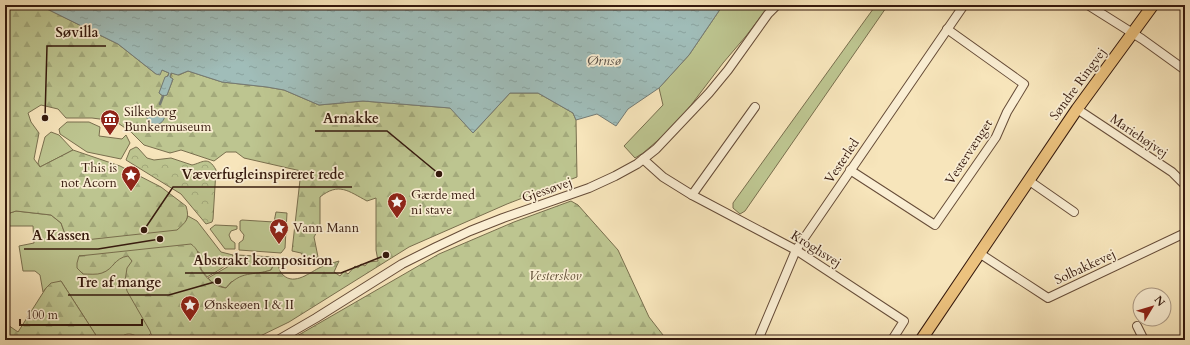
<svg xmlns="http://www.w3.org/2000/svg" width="1190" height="345" viewBox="0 0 1190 345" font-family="Cardo,serif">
  <defs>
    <pattern id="forest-firs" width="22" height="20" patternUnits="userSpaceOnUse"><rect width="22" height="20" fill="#bdc590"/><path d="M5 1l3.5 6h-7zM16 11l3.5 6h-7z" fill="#a3a97b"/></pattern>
    <pattern id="park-crowns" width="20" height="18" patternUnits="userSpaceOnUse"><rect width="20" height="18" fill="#bdc590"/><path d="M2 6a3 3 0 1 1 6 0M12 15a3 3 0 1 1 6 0" fill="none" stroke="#a3a97b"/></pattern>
    <pattern id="water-ripples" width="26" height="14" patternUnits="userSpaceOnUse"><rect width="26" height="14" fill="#a0bdb9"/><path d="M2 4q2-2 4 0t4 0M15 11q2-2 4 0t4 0" fill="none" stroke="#8aa29e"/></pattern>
  </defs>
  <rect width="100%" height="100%" fill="#f7e5bb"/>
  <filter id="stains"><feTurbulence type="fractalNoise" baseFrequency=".005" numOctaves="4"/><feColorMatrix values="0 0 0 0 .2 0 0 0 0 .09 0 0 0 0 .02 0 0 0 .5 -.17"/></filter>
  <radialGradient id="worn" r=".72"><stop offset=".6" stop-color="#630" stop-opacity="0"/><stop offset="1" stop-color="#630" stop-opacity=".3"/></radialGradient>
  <g fill="#bdc590" stroke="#796f4e">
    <polygon points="723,5 771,5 765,11 746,36 723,63 685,113 670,130 643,153 635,158 624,146 663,105 659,88 689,55"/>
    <polygon points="876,5 888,5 745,211 740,214 733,208 733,203"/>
    <polygon points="67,122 89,122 100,127 99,136 122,139 126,135 130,143 121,159 87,152 60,134 59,129"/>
    <polygon points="51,132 59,135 73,150 40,167 38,163 45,137"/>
    <path d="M16 211 51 215 61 223 65 234 185 222 188 216 197 221 221 252 233 255C229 266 217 271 207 277L201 269 199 252 79 256 120 257 128 255 132 261 151 333 145 340H141C134 333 125 331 119 340H99L61 281 46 288 43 292 40 275 35 271H23L19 246 34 243 33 226H5V218L10 213Z"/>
    <polygon points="276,212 287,213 285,248 281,253 239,250 239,243 243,240 244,235 240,230 240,221 242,220 274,222"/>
    <polygon points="215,225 237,226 237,229 231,231 229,235 231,240 235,243 235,249 225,249 210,229"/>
    <polygon points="237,255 274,257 276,260 271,270 231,282 226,288 214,284 208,278 229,266"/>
  </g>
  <g fill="url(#forest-firs)" stroke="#796f4e">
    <path d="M5 5H39L118 44 156 74 162 70 169 73 159 93 161 95H167L173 79 170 77 172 73 179 75 188 71 222 82 267 87 284 90 319 105 363 101 451 108 473 133 510 93H538L573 113 576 120 577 177 507 204 409 247 289 322 252 340H153L150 331 127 291 125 281 127 268 132 261 128 256C114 258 114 269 102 273 97 275 89 274 83 274L77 268V263L79 256 191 244C203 253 196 260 201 270 207 279 215 287 226 288 241 270 253 276 271 270L276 260 279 261C278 266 279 271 283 275 295 286 310 272 321 267 327 264 333 263 339 261L334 272 340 276 344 271 348 274 355 266 358 268 361 264 365 266 368 262 378 261 376 250V198L367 201C348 191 339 182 320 197V226L314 237 318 257 306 260 301 253 292 251 301 171 244 158 236 152H226L214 161 181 150 170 153 144 145 131 132 115 121 92 118H66L58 109 41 105 28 113 31 122 39 133 34 159 40 167 73 150 120 166 161 187 186 206C190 219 186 222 177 230L76 241 65 234 61 223 51 215 16 211 10 213 6 217 5 216Z"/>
    <polygon points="571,201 578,205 618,250 649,317 663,335 663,340 290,340 439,254 514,222"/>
    <polygon points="61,281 99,340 5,340 5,323 18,332 46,288 51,283"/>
  </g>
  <path fill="url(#park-crowns)" stroke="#796f4e" d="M136 147 138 148 147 158 154 160 171 158 192 165C202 163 208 155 216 170L213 219 212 222 206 224 181 194 126 160 130 150Z"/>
  <g fill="url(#water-ripples)" stroke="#757b74">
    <polygon points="39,5 723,5 689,55 659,88 628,109 616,126 597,114 576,120 573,113 538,93 510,93 473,133 450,108 363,101 319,105 284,90 267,87 222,82 188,71 178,75 171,73 170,77 173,79 167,95 163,96 159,93 165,77 168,76 169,73 162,70 160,75 156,74 118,44"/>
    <path d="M147 110 165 116C163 123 160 124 153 125 147 120 145 117 147 110Z"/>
  </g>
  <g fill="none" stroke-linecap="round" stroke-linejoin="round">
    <g stroke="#757b74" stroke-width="2.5">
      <polyline points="160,104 163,96"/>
      <polyline points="151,130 153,125"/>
    </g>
    <g stroke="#664c38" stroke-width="10">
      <g id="minor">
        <polyline points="1088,5 1142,39 1185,70"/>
        <polyline points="1077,109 1172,172 1185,185"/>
        <polyline points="643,159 663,177 692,195 796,250 904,321 892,340"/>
        <polyline points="850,170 935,225 996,137 1007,112 1024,84 947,29"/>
        <polyline points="1028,180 1074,212"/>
        <polyline points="692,195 755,107"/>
        <polyline points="979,253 1048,298 1185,233"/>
        <polyline points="1137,326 1144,340"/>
        <polyline points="278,340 316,318 402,264 436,247 470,231 503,218 589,188 615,176 637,164 656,149 709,93 728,70 768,14 777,5"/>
        <polyline points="758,340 796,250 964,5"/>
      </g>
    </g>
    <g stroke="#35190d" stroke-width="13">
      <polyline id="major" points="921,340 1077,109 1153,5"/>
    </g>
    <use href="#minor" stroke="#faeed3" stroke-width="8"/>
    <use href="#major" stroke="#ecc27e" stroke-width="11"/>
  </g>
  <defs>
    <g id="museum-pin" transform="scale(1)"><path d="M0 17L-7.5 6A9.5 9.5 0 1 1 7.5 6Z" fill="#8f2418" stroke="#faeed3"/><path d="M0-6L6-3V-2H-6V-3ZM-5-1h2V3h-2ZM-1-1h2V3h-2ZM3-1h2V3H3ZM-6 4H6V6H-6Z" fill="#fff"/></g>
    <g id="sight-pin" transform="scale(1)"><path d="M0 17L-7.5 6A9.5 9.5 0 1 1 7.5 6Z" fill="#8f2418" stroke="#faeed3"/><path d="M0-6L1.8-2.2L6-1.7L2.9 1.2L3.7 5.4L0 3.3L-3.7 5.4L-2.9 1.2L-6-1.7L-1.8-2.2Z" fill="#fff"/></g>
  </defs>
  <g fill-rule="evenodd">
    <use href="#museum-pin" x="110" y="119"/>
    <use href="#sight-pin" x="131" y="175"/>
    <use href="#sight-pin" x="397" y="202"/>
    <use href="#sight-pin" x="279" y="228"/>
    <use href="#sight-pin" x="190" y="305"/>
  </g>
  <g text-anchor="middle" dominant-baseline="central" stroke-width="3.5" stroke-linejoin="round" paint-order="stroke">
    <g font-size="13" fill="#35190d" stroke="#faeed3">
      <text transform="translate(1078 84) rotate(-54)">Søndre Ringvej</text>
      <text transform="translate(1139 136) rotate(34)">Mariehøjvej</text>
      <text transform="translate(969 152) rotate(-57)">Vestervænget</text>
      <text transform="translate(842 161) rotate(-56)">Vesterled</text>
      <text transform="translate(547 190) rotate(-19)">Gjessøvej</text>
      <text transform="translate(816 249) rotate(32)">Kroghsvej</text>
      <text transform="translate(1085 267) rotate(-25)">Solbakkevej</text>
    </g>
    <g font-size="13" fill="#35190d" stroke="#faeed3" text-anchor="start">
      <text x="124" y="112">Silkeborg<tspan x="124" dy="15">Bunkermuseum</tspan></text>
      <text x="117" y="168" text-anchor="end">This is<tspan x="117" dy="15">not Acorn</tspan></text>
      <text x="411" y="195">Gærde med<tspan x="411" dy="15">ni stave</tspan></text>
      <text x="293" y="228">Vann Mann</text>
      <text x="204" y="305">Ønskeøen I &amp; II</text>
    </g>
    <g font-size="13" font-style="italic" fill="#5e4d34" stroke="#faeed3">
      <text x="555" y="276">Vesterskov</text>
    </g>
    <g font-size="14" font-style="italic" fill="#5a5249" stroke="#faeed3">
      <text x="604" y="60">Ørnsø</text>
    </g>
  </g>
  <path fill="none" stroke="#35190d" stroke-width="1.5" d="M45 118L47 46H106M439 174L387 131H315M144 230L173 187H352M160 239L98 249H24M386 255L341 273H185M218 281L169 295H68"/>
  <g fill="#35190d" stroke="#faeed3" stroke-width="1.5">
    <circle cx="45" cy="118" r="4"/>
    <circle cx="439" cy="174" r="4"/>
    <circle cx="144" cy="230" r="4"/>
    <circle cx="160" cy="239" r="4"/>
    <circle cx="386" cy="255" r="4"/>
    <circle cx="218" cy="281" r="4"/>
  </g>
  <g font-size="14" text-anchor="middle" font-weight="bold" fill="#35190d" stroke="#faeed3" stroke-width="3.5" stroke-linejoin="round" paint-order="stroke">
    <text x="77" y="37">Søvilla</text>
    <text x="351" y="123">Arnakke</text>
    <text x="263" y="179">Væverfugleinspireret rede</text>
    <text x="61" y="240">A Kassen</text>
    <text x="263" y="265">Abstrakt komposition</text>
    <text x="119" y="287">Tre af mange</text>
  </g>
  <rect width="1190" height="345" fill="none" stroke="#f7e5bb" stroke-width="20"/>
  <rect x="6" y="6" width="1178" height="333" fill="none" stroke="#35190d" stroke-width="2"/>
  <rect x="10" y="10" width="1170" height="325" fill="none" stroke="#35190d"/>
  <g transform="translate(1152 307) rotate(52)"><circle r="19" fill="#faeed3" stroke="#ab9984"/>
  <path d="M0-3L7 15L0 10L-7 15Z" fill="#8f2418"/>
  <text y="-6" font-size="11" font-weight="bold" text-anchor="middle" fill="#35190d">N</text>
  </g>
  <path d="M20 319v6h122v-6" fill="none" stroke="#35190d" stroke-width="2"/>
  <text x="26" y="319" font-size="12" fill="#35190d" stroke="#faeed3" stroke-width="3" paint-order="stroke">100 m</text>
  <rect width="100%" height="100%" filter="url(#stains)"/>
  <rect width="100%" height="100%" fill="url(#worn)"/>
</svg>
